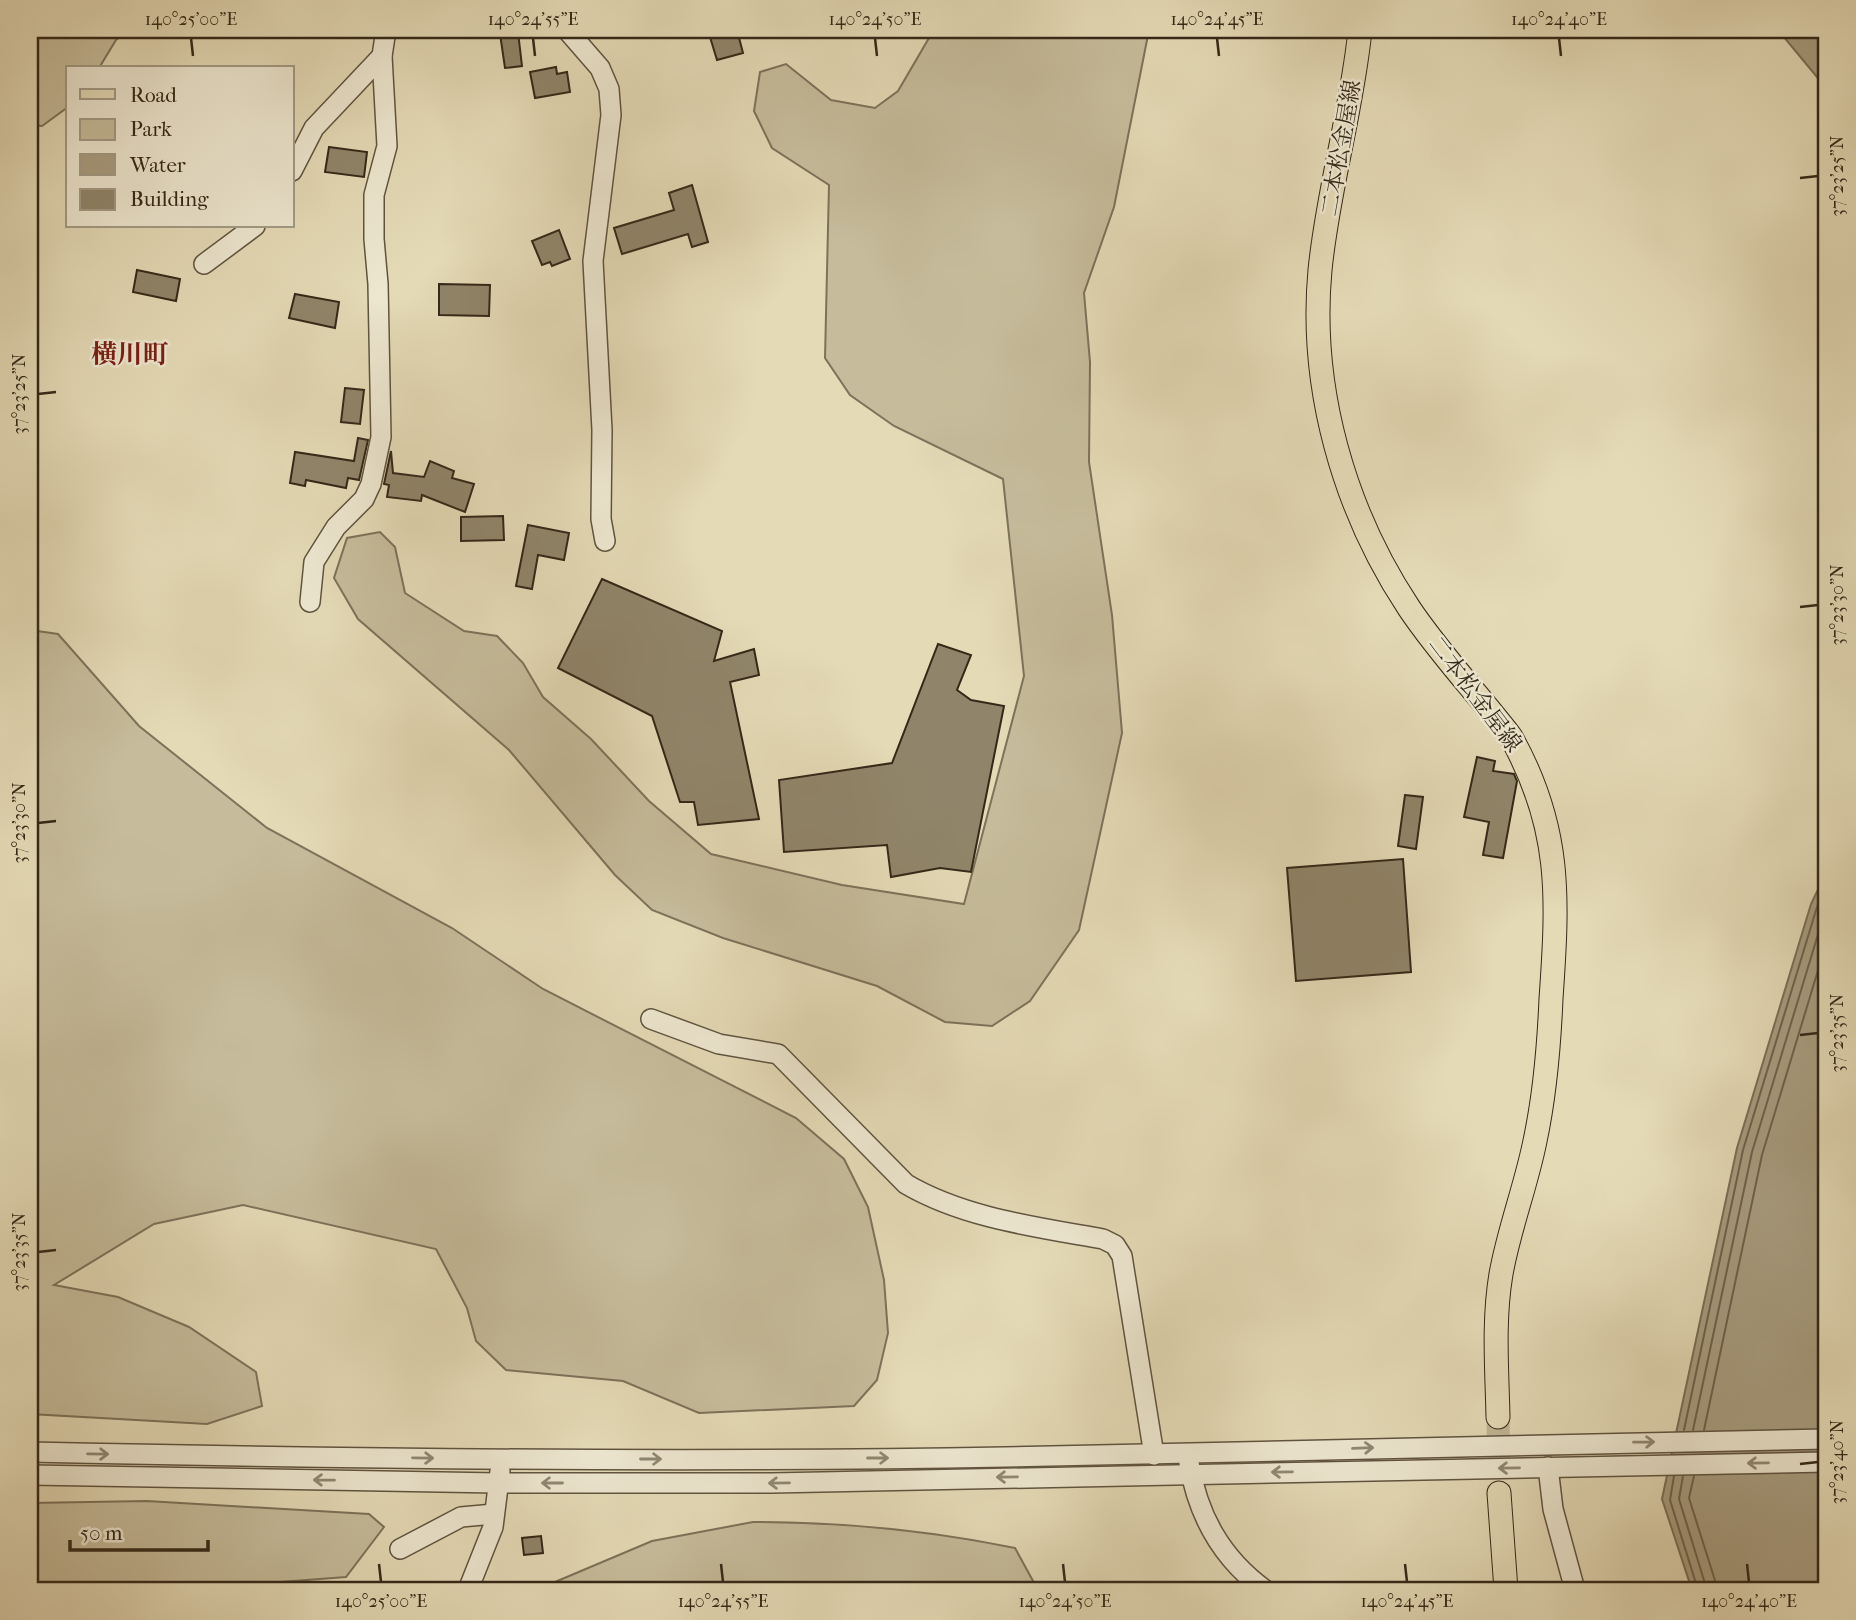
<svg xmlns="http://www.w3.org/2000/svg" width="1856" height="1620" viewBox="0 0 1856 1620" font-family="'IM FELL French Canon','Noto Serif JP',serif">
  <rect width="100%" height="100%" fill="#e4dab6"/>
  <filter id="stains"><feTurbulence type="fractalNoise" baseFrequency=".00286" numOctaves="4"/><feColorMatrix values="0 0 0 0 .2 0 0 0 0 .09 0 0 0 0 .02 0 0 0 .5 -.17"/></filter>
  <radialGradient id="worn" r=".72"><stop offset=".6" stop-color="#630" stop-opacity="0"/><stop offset="1" stop-color="#630" stop-opacity=".3"/></radialGradient>
  <g fill="#c6bc9b" stroke="#7d725a" stroke-width="2">
    <polygon points="30,30 128,30 116,40 99,68 68,68 68,107 42,126 30,125"/>
    <polygon points="973,30 1149,30 1114,207 1084,293 1090,362 1089,462 1112,615 1122,733 1079,930 1030,1001 992,1026 945,1022 877,986 723,938 652,910 615,875 509,750 358,619 334,578 347,538 380,532 395,547 405,593 464,631 497,636 523,663 543,697 591,739 649,801 711,854 842,885 964,904 1024,676 1003,479 894,426 850,395 825,358 829,185 772,148 754,111 760,72 786,64 831,100 875,108 898,91 929,38"/>
    <polygon points="30,630 58,634 139,726 267,828 452,928 543,989 796,1118 844,1159 868,1207 884,1280 888,1333 877,1380 854,1406 699,1413 623,1381 506,1370 476,1341 467,1308 436,1249 243,1205 154,1224 54,1285 118,1297 189,1327 256,1372 262,1406 207,1424 30,1414"/>
    <polygon points="147,1501 369,1514 384,1527 346,1577 173,1590 30,1590 30,1503"/>
    <path d="M753 1522C842 1522 927 1530 1015 1548L1038 1590H536L652 1541Z"/>
  </g>
  <g fill="#a89d80" stroke="#7a6e56" stroke-width="2">
    <polygon points="1778,30 1826,30 1826,88"/>
    <polygon points="1826,873 1826,1590 1692,1590 1662,1499 1737,1148 1811,904"/>
  </g>
  <g fill="none" stroke-linecap="round" stroke-linejoin="round">
    <g stroke="#6e624c" stroke-width="2">
      <polyline points="1684,1430 1743,1150 1817,907 1826,888"/>
      <polyline points="1693,1430 1752,1152 1826,908"/>
      <polyline points="1704,1430 1762,1155 1826,944"/>
      <polyline points="1674,1476 1670,1500 1698,1590"/>
      <polyline points="1683,1476 1679,1499 1707,1590"/>
      <polyline points="1694,1476 1689,1498 1718,1590"/>
    </g>
  </g>
  <g fill="#90856a" stroke="#342818" stroke-width="2">
    <polygon points="737,30 743,53 717,60 710,37"/>
    <polygon points="518,32 522,66 505,68 500,34"/>
    <polygon points="556,67 557,74 567,72 570,92 535,98 530,72"/>
    <polygon points="329,147 367,152 364,177 325,172"/>
    <polygon points="692,185 708,242 692,247 688,234 622,254 614,228 674,210 669,193"/>
    <polygon points="559,230 570,259 552,266 550,262 542,265 532,241"/>
    <polygon points="137,270 180,279 176,301 133,292"/>
    <polygon points="439,284 490,285 489,316 439,315"/>
    <polygon points="295,294 339,302 335,328 289,318"/>
    <polygon points="345,388 364,390 360,424 341,422"/>
    <polygon points="358,438 368,440 359,480 348,478 346,488 306,480 305,486 290,483 295,452 354,461"/>
    <polygon points="391,451 393,473 424,477 430,461 454,471 452,478 474,484 465,512 422,495 421,501 387,497 389,485 384,484"/>
    <polygon points="503,516 504,540 461,541 461,517"/>
    <polygon points="528,525 569,533 564,560 538,555 532,589 516,586"/>
    <polygon points="602,579 722,631 714,661 754,649 759,675 730,682 759,819 698,825 694,802 680,802 652,716 558,668"/>
    <polygon points="938,644 971,655 957,690 971,700 1004,706 971,872 940,868 891,877 887,845 784,852 779,780 892,763"/>
    <polygon points="1477,757 1495,761 1493,771 1514,774 1517,781 1503,858 1483,855 1489,822 1464,817"/>
    <polygon points="1405,795 1423,797 1416,849 1398,846"/>
    <polygon points="1403,859 1411,972 1296,981 1287,868"/>
    <polygon points="541,1536 543,1553 524,1555 522,1538"/>
  </g>
  <g fill="none" stroke-linecap="round" stroke-linejoin="round">
    <polyline stroke="#c1b696" stroke-width="23" stroke-dasharray="23 11" stroke-linecap="butt" points="1498,1417 1499,1493"/>
    <g stroke="#605440" stroke-width="22">
      <g id="minor">
        <polyline points="567,30 600,68 609,89 611,115 593,261 602,430 601,519 605,541"/>
        <polyline points="292,171 314,128 382,56"/>
        <polyline points="204,264 255,226"/>
        <polyline points="310,602 314,562 336,527 364,499 371,484 381,437 378,284 374,239 374,195 387,146 382,56 386,30"/>
        <path d="M651 1019 719 1044 778 1054 906 1184C964 1218 1036 1227 1103 1239L1115 1245 1122 1256 1154 1455"/>
        <path d="M30 1452C355 1459 680 1463 1005 1457 1279 1453 1552 1443 1826 1439"/>
        <path d="M1189 1463C1198 1516 1221 1558 1265 1590"/>
        <polyline points="1548,1467 1553,1509 1575,1590"/>
        <polyline points="30,1475 498,1483 772,1483 1826,1462"/>
        <polyline points="400,1549 461,1517 494,1514"/>
        <polyline points="468,1590 493,1527 500,1471"/>
      </g>
    </g>
    <g stroke="#342818" stroke-width="25">
      <g id="major">
        <path d="M1360 30C1352 111 1328 189 1320 270 1309 388 1344 510 1409 608 1439 653 1478 694 1511 737 1562 828 1558 898 1551 999 1549 1046 1545 1094 1535 1141 1526 1186 1509 1229 1501 1274 1493 1321 1497 1370 1498 1417"/>
        <polyline points="1499,1493 1506,1590"/>
      </g>
    </g>
    <use href="#minor" stroke="#ede7d0" stroke-width="19"/>
    <use href="#major" stroke="#e4dab6" stroke-width="23"/>
  </g>
  <defs><path id="oneway-shaft" d="M-6 0H5M1.5-3L5.5 0L1.5 3" fill="none" stroke-width="1.6" stroke-linecap="round" stroke-linejoin="round" transform="scale(1.75)"/></defs>
  <g stroke="#908874">
    <use href="#oneway-shaft" transform="translate(1644 1442) rotate(-1)"/>
    <use href="#oneway-shaft" transform="translate(1363 1448) rotate(-2)"/>
    <use href="#oneway-shaft" transform="translate(98 1454) rotate(1)"/>
    <use href="#oneway-shaft" transform="translate(423 1458) rotate(1)"/>
    <use href="#oneway-shaft" transform="translate(878 1458)"/>
    <use href="#oneway-shaft" transform="translate(651 1459)"/>
    <use href="#oneway-shaft" transform="translate(1758 1463) rotate(179)"/>
    <use href="#oneway-shaft" transform="translate(1509 1468) rotate(179)"/>
    <use href="#oneway-shaft" transform="translate(1282 1472) rotate(179)"/>
    <use href="#oneway-shaft" transform="translate(1007 1477) rotate(179)"/>
    <use href="#oneway-shaft" transform="translate(324 1480) rotate(-179)"/>
    <use href="#oneway-shaft" transform="translate(552 1483) rotate(180)"/>
    <use href="#oneway-shaft" transform="translate(779 1483) rotate(179)"/>
  </g>
  <path fill="none" stroke="#342818" stroke-width="2.5" d="M191 38 193 56M533 38 535 56M875 38 877 56M1217 38 1219 56M1559 38 1561 56M1800 178 1818 176M38 394 56 392M1800 607 1818 605M38 823 56 821M1800 1035 1818 1033M38 1252 56 1250M1800 1464 1818 1462M379 1564 381 1582M721 1564 723 1582M1063 1564 1065 1582M1405 1564 1407 1582M1747 1564 1749 1582"/>
  <g text-anchor="middle" dominant-baseline="central" stroke-width="5" stroke-linejoin="round" paint-order="stroke">
    <g font-size="23" fill="#342818" stroke="#ede7d0">
      <text transform="translate(1341 148) rotate(-80)">二本松金屋線</text>
      <text transform="translate(1475 694) rotate(53)">二本松金屋線</text>
    </g>
    <g font-size="26" font-weight="bold" fill="#7a1f14" stroke="#ede7d0">
      <text x="130" y="354">横川町</text>
    </g>
  </g>
  <rect width="1856" height="1620" fill="none" stroke="#e4dab6" stroke-width="77"/>
  <rect x="66" y="66" width="228" height="161" fill="#ede7d0" stroke="#a39b86" stroke-width="2"/>
  <rect x="80" y="89" width="35" height="10" fill="#e4dab6" stroke="#a39b86" stroke-width="2"/>
  <text x="130" y="102" font-size="21" fill="#342818">Road</text>
  <rect x="80" y="119" width="35" height="21" fill="#c6bc9b" stroke="#a39b86" stroke-width="2"/>
  <text x="130" y="136" font-size="21" fill="#342818">Park</text>
  <rect x="80" y="154" width="35" height="21" fill="#a89d80" stroke="#a39b86" stroke-width="2"/>
  <text x="130" y="172" font-size="21" fill="#342818">Water</text>
  <rect x="80" y="189" width="35" height="21" fill="#90856a" stroke="#a39b86" stroke-width="2"/>
  <text x="130" y="206" font-size="21" fill="#342818">Building</text>
  <path d="M70 1540v10h138v-10" fill="none" stroke="#342818" stroke-width="3.5"/>
  <text x="80" y="1540" font-size="21" fill="#342818" stroke="#ede7d0" stroke-width="5" paint-order="stroke">50 m</text>
  <rect x="38" y="38" width="1780" height="1544" fill="none" stroke="#342818" stroke-width="2.5"/>
  <g font-size="18" text-anchor="middle" fill="#342818">
    <text x="191" y="25">140°25'00"E</text>
    <text x="533" y="25">140°24'55"E</text>
    <text x="875" y="25">140°24'50"E</text>
    <text x="1217" y="25">140°24'45"E</text>
    <text x="1559" y="25">140°24'40"E</text>
    <text transform="translate(1837 176) rotate(-90)" y="6">37°23'25"N</text>
    <text transform="translate(19 394) rotate(-90)" y="6">37°23'25"N</text>
    <text transform="translate(1837 605) rotate(-90)" y="6">37°23'30"N</text>
    <text transform="translate(19 823) rotate(-90)" y="6">37°23'30"N</text>
    <text transform="translate(1837 1033) rotate(-90)" y="6">37°23'35"N</text>
    <text transform="translate(19 1252) rotate(-90)" y="6">37°23'35"N</text>
    <text transform="translate(1837 1462) rotate(-90)" y="6">37°23'40"N</text>
    <text x="381" y="1607">140°25'00"E</text>
    <text x="723" y="1607">140°24'55"E</text>
    <text x="1065" y="1607">140°24'50"E</text>
    <text x="1407" y="1607">140°24'45"E</text>
    <text x="1749" y="1607">140°24'40"E</text>
  </g>
  <rect width="100%" height="100%" filter="url(#stains)"/>
  <rect width="100%" height="100%" fill="url(#worn)"/>
</svg>
